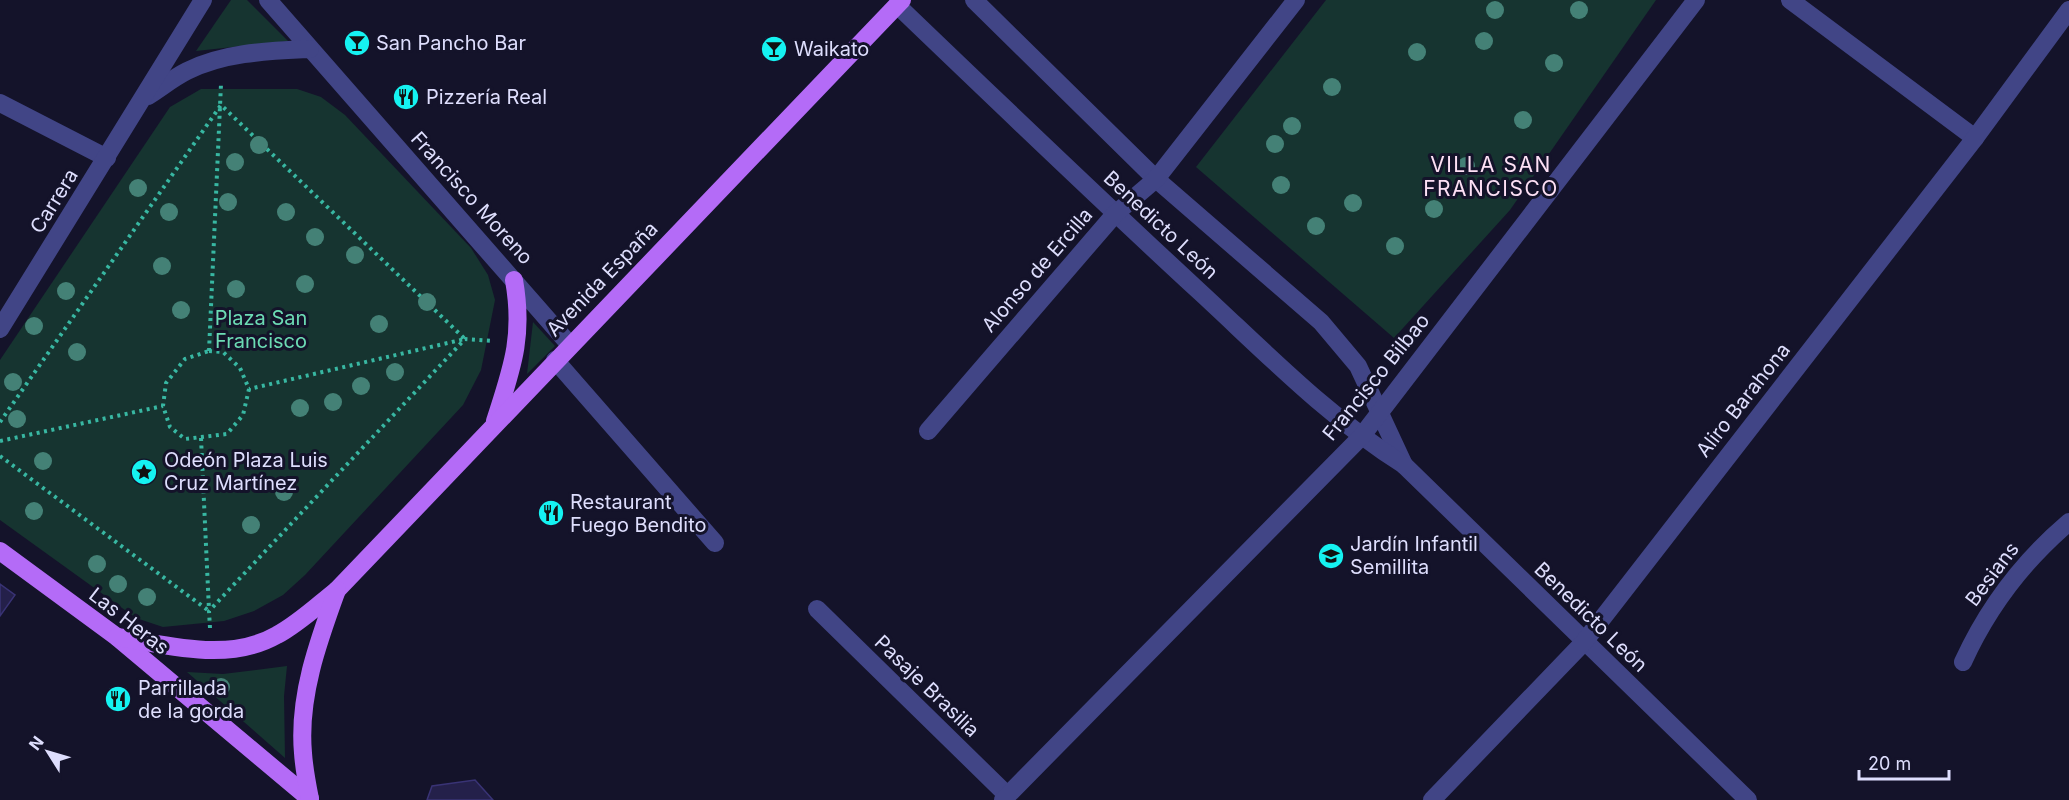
<svg xmlns="http://www.w3.org/2000/svg" width="2069" height="800" viewBox="0 0 2069 800" font-family="Inter,sans-serif">
  <rect width="100%" height="100%" fill="#14132a"/>
  <g fill="#163430">
    <polygon points="231,0 247,0 288,41 196,51"/>
    <polygon points="1326,0 1656,0 1510,210 1394,338 1196,167"/>
    <polygon points="201,89 297,89 321,97 345,115 471,248 488,275 495,300 481,370 463,405 305,575 283,595 254,611 224,621 163,627 136,618 0,520 0,360 170,107"/>
    <polygon points="533,322 555,346 527,374"/>
    <polygon points="287,666 284,696 285,758 187,672 223,674"/>
  </g>
  <g fill="#24204a" stroke="#393375" stroke-width="1.5">
    <polygon points="0,584 15,595 0,616"/>
    <polygon points="475,780 493,800 427,800 432,786"/>
  </g>
  <g fill="none" stroke-linecap="round" stroke-linejoin="round">
    <g stroke="#38b7a2" stroke-width="4" stroke-dasharray="3 4.5" stroke-linecap="butt">
      <polyline points="209,351 221,84"/>
      <polygon points="209,351 223,352 240,368 249,389 243,415 227,434 185,439 170,427 163,406 166,383 185,359"/>
      <polyline points="0,422 221,105 465,339 249,389"/>
      <polyline points="201,438 209,610"/>
      <polyline points="0,441 163,406"/>
      <polyline points="0,456 209,611"/>
      <polyline points="210,628 209,611 465,339 493,341"/>
    </g>
    <g stroke="#414586" stroke-width="18">
      <polyline points="268,0 570,345"/>
      <polyline points="974,0 1156,179 1321,322 1358,366 1404,465"/>
      <polyline points="1790,0 1975,138"/>
      <path d="M897 5C997 101 1098 198 1200 292 1266 353 1328 417 1404 465L1748 800"/>
      <path d="M148 96C161 88 173 78 187 71 225 52 269 51 310 49"/>
      <polyline points="0,103 107,158"/>
      <polyline points="0,329 203,0"/>
      <polyline points="555,360 715,543"/>
      <polyline points="928,431 1115,214 1156,179 1296,0"/>
      <polyline points="817,609 1007,795"/>
      <path d="M1963 662C1988 607 2022 562 2069 522"/>
      <polyline points="1003,800 1361,437 1696,0"/>
      <polyline points="1432,800 1584,642 1975,138 2069,10"/>
    </g>
    <g stroke="#b46bf7" stroke-width="18">
      <path d="M495 421C512 368 524 337 514 280"/>
      <polyline points="0,551 117,637 310,799"/>
      <path d="M117 637C169 645 228 663 277 635 298 624 318 605 337 590L902 0"/>
      <path d="M310 799C307 784 304 768 303 753 298 697 318 642 337 590"/>
    </g>
  </g>
  <g fill="#448176">
    <circle cx="1495" cy="10" r="9"/>
    <circle cx="1579" cy="10" r="9"/>
    <circle cx="1484" cy="41" r="9"/>
    <circle cx="1417" cy="52" r="9"/>
    <circle cx="1554" cy="63" r="9"/>
    <circle cx="1332" cy="87" r="9"/>
    <circle cx="1523" cy="120" r="9"/>
    <circle cx="1292" cy="126" r="9"/>
    <circle cx="1275" cy="144" r="9"/>
    <circle cx="259" cy="145" r="9"/>
    <circle cx="235" cy="162" r="9"/>
    <circle cx="1466" cy="166" r="9"/>
    <circle cx="1281" cy="185" r="9"/>
    <circle cx="138" cy="188" r="9"/>
    <circle cx="228" cy="202" r="9"/>
    <circle cx="1353" cy="203" r="9"/>
    <circle cx="1434" cy="209" r="9"/>
    <circle cx="169" cy="212" r="9"/>
    <circle cx="286" cy="212" r="9"/>
    <circle cx="1316" cy="226" r="9"/>
    <circle cx="315" cy="237" r="9"/>
    <circle cx="1395" cy="246" r="9"/>
    <circle cx="355" cy="255" r="9"/>
    <circle cx="162" cy="266" r="9"/>
    <circle cx="305" cy="284" r="9"/>
    <circle cx="236" cy="289" r="9"/>
    <circle cx="66" cy="291" r="9"/>
    <circle cx="427" cy="302" r="9"/>
    <circle cx="181" cy="310" r="9"/>
    <circle cx="379" cy="324" r="9"/>
    <circle cx="34" cy="326" r="9"/>
    <circle cx="77" cy="352" r="9"/>
    <circle cx="395" cy="372" r="9"/>
    <circle cx="13" cy="382" r="9"/>
    <circle cx="361" cy="386" r="9"/>
    <circle cx="333" cy="402" r="9"/>
    <circle cx="300" cy="408" r="9"/>
    <circle cx="17" cy="419" r="9"/>
    <circle cx="43" cy="461" r="9"/>
    <circle cx="284" cy="492" r="9"/>
    <circle cx="34" cy="511" r="9"/>
    <circle cx="251" cy="525" r="9"/>
    <circle cx="97" cy="564" r="9"/>
    <circle cx="118" cy="584" r="9"/>
    <circle cx="147" cy="597" r="9"/>
    <circle cx="221" cy="687" r="9"/>
  </g>
  <defs>
    <g id="bar-disc" transform="scale(1.35)"><circle r="9.5" fill="#15f2f1" stroke="#14132a"/><path d="M-6-5H6L.8 .8V4.5H3.5V6h-7V4.5H-.8V.8Z" fill="#111"/></g>
    <g id="restaurant-disc" transform="scale(1.35)"><circle r="9.5" fill="#15f2f1" stroke="#14132a"/><path d="M-5-6h1v4h1v-4h1v4h1v-4h1v5L-1.5 .5V6h-2V.5L-5-1ZM5-6V6H3V1.5H1.5Q1.5-4 5-6Z" fill="#111"/></g>
    <g id="sight-disc" transform="scale(1.35)"><circle r="9.5" fill="#15f2f1" stroke="#14132a"/><path d="M0-6L1.8-2.2L6-1.7L2.9 1.2L3.7 5.4L0 3.3L-3.7 5.4L-2.9 1.2L-6-1.7L-1.8-2.2Z" fill="#111"/></g>
    <g id="school-disc" transform="scale(1.35)"><circle r="9.5" fill="#15f2f1" stroke="#14132a"/><path d="M0-5L7-2L0 1L-7-2ZM-4 1L0 2.5L4 1V4Q0 6-4 4Z" fill="#111"/></g>
  </defs>
  <g fill-rule="evenodd">
    <use href="#bar-disc" x="357" y="43"/>
    <use href="#bar-disc" x="774" y="49"/>
    <use href="#restaurant-disc" x="406" y="97"/>
    <use href="#sight-disc" x="144" y="472"/>
    <use href="#restaurant-disc" x="551" y="513"/>
    <use href="#school-disc" x="1331" y="556"/>
    <use href="#restaurant-disc" x="118" y="699"/>
  </g>
  <g text-anchor="middle" dominant-baseline="central" stroke-width="6" stroke-linejoin="round" paint-order="stroke">
    <g font-size="20" fill="#dedefd" stroke="#14132a" text-anchor="start">
      <text x="376" y="43">San Pancho Bar</text>
      <text x="794" y="49">Waikato</text>
      <text x="426" y="97">Pizzería Real</text>
      <text x="164" y="460">Odeón Plaza Luis<tspan x="164" dy="23">Cruz Martínez</tspan></text>
      <text x="570" y="502">Restaurant<tspan x="570" dy="23">Fuego Bendito</tspan></text>
      <text x="1350" y="544">Jardín Infantil<tspan x="1350" dy="23">Semillita</tspan></text>
      <text x="138" y="688">Parrillada<tspan x="138" dy="23">de la gorda</tspan></text>
    </g>
    <g font-size="20" fill="#dedefd" stroke="#14132a">
      <text transform="translate(472 198) rotate(48)">Francisco Moreno</text>
      <text transform="translate(54 201) rotate(-58)">Carrera</text>
      <text transform="translate(1161 225) rotate(43)">Benedicto León</text>
      <text transform="translate(1037 270) rotate(-49)">Alonso de Ercilla</text>
      <text transform="translate(602 279) rotate(-46)">Avenida España</text>
      <text transform="translate(1376 377) rotate(-51)">Francisco Bilbao</text>
      <text transform="translate(1743 400) rotate(-52)">Aliro Barahona</text>
      <text transform="translate(1992 574) rotate(-53)">Besians</text>
      <text transform="translate(1591 617) rotate(44)">Benedicto León</text>
      <text transform="translate(129 621) rotate(38)">Las Heras</text>
      <text transform="translate(927 686) rotate(44)">Pasaje Brasilia</text>
    </g>
    <g font-size="20" fill="#6cdbb4" stroke="#14132a">
      <text x="261" y="318">Plaza San<tspan x="261" dy="23">Francisco</tspan></text>
    </g>
    <g font-size="21" letter-spacing="1.5" fill="#fde0f5" stroke="#14132a">
      <text x="1491" y="164">VILLA SAN<tspan x="1491" dy="24">FRANCISCO</tspan></text>
    </g>
  </g>
  <g transform="translate(48 752) rotate(307)" stroke="#14132a" stroke-width="4.5" paint-order="stroke">
  <path d="M0-4.5L10 22L0 15L-10 22Z" fill="#dedefd"/>
  <text y="-9" font-size="16" font-weight="bold" text-anchor="middle" fill="#dedefd">N</text>
  </g>
  <path d="M1859 770v9h90v-9" fill="none" stroke="#dedefd" stroke-width="3"/>
  <text x="1868" y="770" font-size="18" fill="#dedefd" stroke="#14132a" stroke-width="4.5" paint-order="stroke">20 m</text>
</svg>
